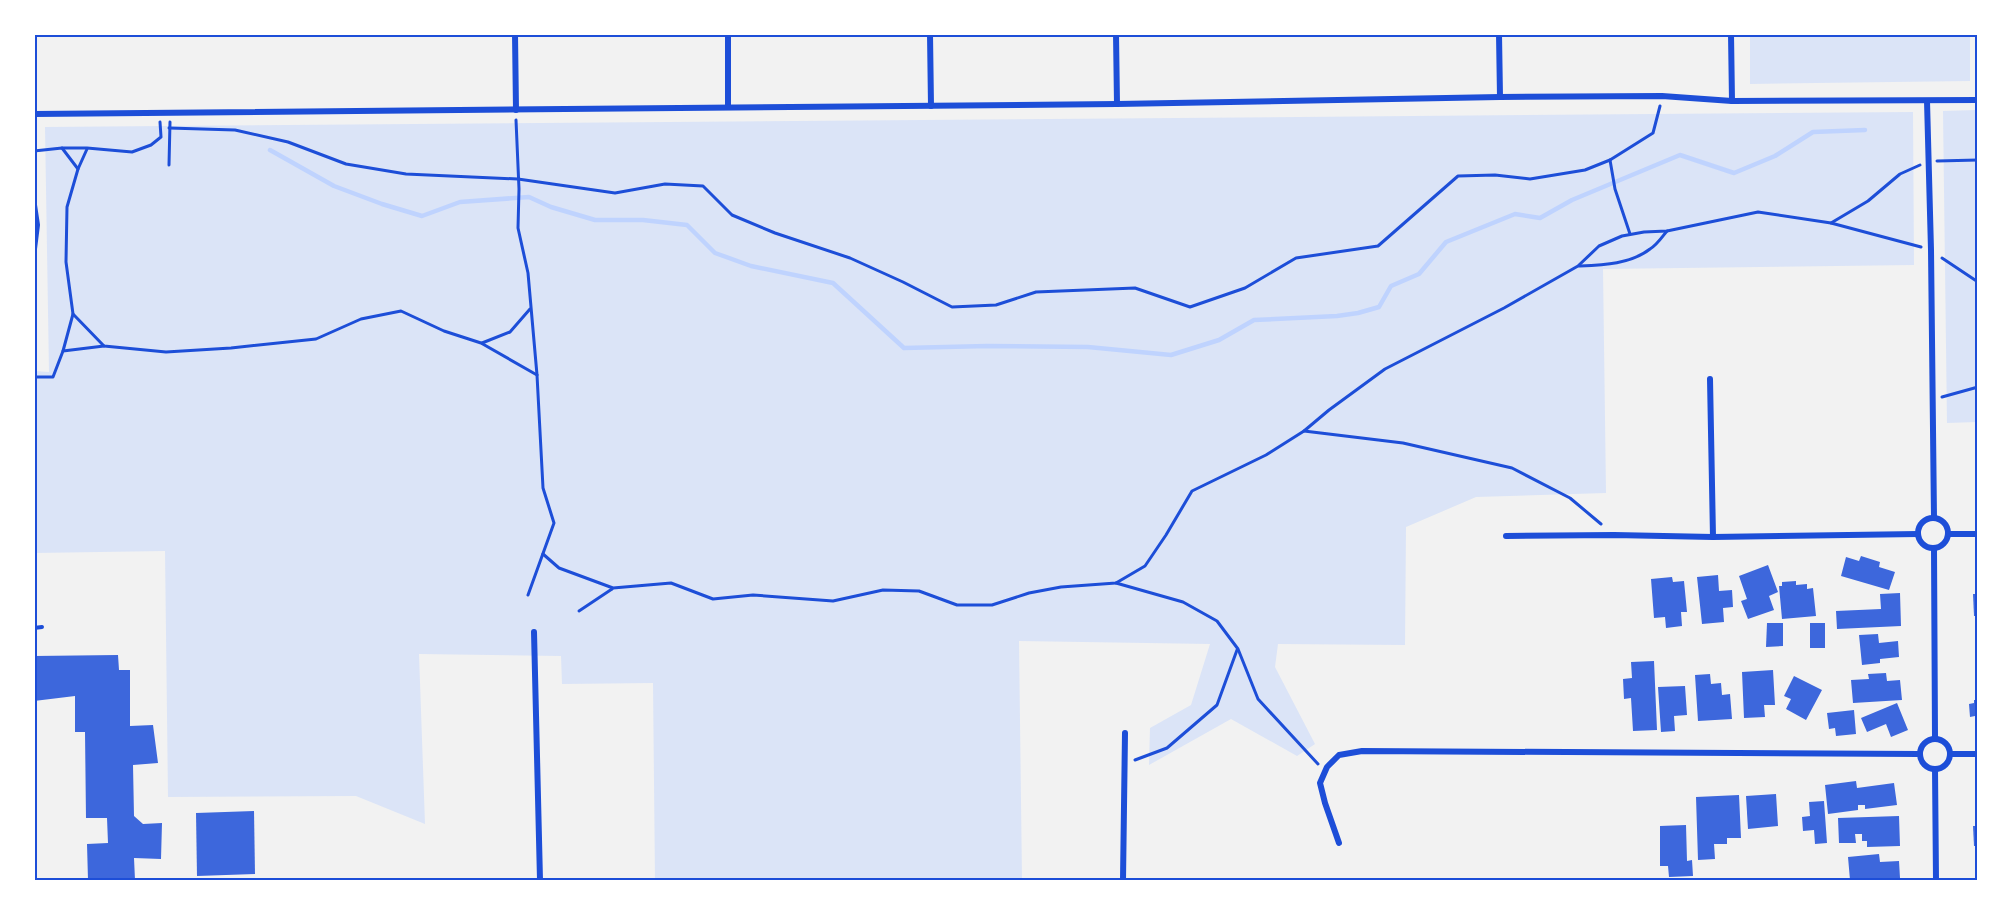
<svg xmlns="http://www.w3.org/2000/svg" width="2012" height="915" viewBox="0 0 2012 915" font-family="'Nunito Sans',sans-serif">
  <rect width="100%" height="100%" fill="#f2f2f2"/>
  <g fill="#dbe4f7">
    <polygon points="1750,35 1970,35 1970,81 1750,84"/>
    <polygon points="1977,110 1977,422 1947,423 1943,111"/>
    <polygon points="1913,112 1914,265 1603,269 1606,493 1476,497 1406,527 1405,645 1278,644 1275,667 1315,744 1297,756 1231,719 1149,765 1150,728 1191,705 1210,644 1019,641 1022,880 655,880 653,683 562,684 561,656 419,654 425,824 356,796 168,797 165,551 35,553 34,371 49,372 45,127"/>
  </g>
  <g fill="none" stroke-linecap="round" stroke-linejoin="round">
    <polyline stroke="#bfd3fe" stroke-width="4.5" points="270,150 334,186 382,204 422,216 460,202 529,197 551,207 595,220 643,220 687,225 715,253 751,266 833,283 904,348 987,346 1088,347 1171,355 1219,340 1254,320 1337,316 1358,313 1379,307 1391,286 1419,274 1446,242 1515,214 1540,218 1572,200 1680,155 1734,173 1775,156 1813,132 1865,130"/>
  </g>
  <g fill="#3d67dc">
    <polygon points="1861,556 1880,562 1879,567 1895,572 1889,590 1841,576 1846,557 1859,561"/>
    <polygon points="1768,565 1778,592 1769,596 1774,610 1748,619 1741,601 1747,599 1739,576"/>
    <polygon points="1718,575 1719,591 1732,590 1733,607 1723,608 1724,622 1702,624 1697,577"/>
    <polygon points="1672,577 1673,582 1684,581 1687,612 1681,612 1682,626 1666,628 1665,617 1654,618 1651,579"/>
    <polygon points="1796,581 1796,585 1807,584 1807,589 1813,588 1816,616 1782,619 1779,586 1782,586 1782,582"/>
    <polygon points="1900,593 1901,626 1837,629 1836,611 1881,609 1880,594"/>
    <polygon points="1973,594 1978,594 1978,616 1974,616"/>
    <polygon points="1767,623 1783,623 1783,646 1766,647"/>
    <rect x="1810" y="623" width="15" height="25"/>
    <polygon points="1878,634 1879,643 1898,641 1899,657 1880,659 1880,663 1862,665 1859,635"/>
    <polygon points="118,655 119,670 130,670 130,726 153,725 158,763 133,765 134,816 143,824 162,823 161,859 134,858 135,880 88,880 87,844 108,843 107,818 86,818 85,732 75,732 75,696 34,701 34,656"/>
    <polygon points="1654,661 1657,730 1633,731 1631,698 1624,699 1623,679 1632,678 1631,662"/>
    <polygon points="1773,670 1775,705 1764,705 1765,717 1744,718 1742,672"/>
    <polygon points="1886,673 1887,681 1900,680 1902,700 1853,703 1851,680 1869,679 1868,674"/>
    <polygon points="1710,674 1711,684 1721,683 1722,695 1730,694 1732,719 1698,721 1695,675"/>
    <polygon points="1794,676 1822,690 1806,720 1786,709 1791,699 1784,696"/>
    <polygon points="1685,686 1687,715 1674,716 1675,731 1661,732 1658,687"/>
    <polygon points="1974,700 1978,700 1978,722 1975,723 1975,716 1970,717 1969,704 1974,703"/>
    <polygon points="1897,703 1908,730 1891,737 1886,724 1867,732 1861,718"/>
    <polygon points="1854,710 1856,734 1836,736 1835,728 1829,729 1827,713"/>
    <polygon points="1856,781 1857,788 1894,783 1897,805 1865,809 1865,805 1858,805 1858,810 1828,814 1825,785"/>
    <polygon points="1776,794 1778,826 1748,829 1746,796"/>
    <polygon points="1739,795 1741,838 1727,838 1727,844 1714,844 1715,859 1698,860 1696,797"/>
    <polygon points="1824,801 1827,843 1815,844 1814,830 1803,831 1802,817 1810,816 1809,802"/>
    <polygon points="254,811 255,874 197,876 196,813"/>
    <polygon points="1899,816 1900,846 1867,847 1867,841 1862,841 1862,834 1855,834 1856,843 1839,843 1838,818"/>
    <polygon points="1686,825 1687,861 1692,860 1693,876 1669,877 1668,866 1660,866 1660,826"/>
    <polygon points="1973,826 1978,826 1978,846 1974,846"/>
    <polygon points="1879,854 1880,862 1899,861 1900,878 1850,880 1848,857"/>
  </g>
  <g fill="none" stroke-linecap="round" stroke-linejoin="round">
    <g stroke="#1d4ed8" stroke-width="3">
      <polyline points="516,120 519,189 518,228 528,273 537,375 543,488 554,523 528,595"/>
      <polyline points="169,128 235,130 288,142 346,164 406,174 518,179 615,193 665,184 703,186 732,215 775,233 850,258 903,282 952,307 996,305 1036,292 1135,288 1190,307 1245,288 1296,258 1378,246 1458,176 1495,175 1530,179 1585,170 1610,160 1653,133 1660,106"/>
      <polyline points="62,148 87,148 132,152 151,145 161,137 160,122"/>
      <polyline points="34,151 62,148 78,169 67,207 66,262 73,314 104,346 166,352 231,348 316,339 361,319 401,311 444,331 481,343 537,375"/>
      <polyline points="1610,160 1615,189 1630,234"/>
      <polyline points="1937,161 1978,160"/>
      <polyline points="169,165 170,122"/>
      <polyline points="78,169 87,149"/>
      <polyline points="1831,223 1868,201 1900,174 1920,165"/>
      <polyline points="1942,258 1978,282"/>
      <path d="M1579 266C1603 265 1631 264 1650 249 1657 245 1662 237 1667 231"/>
      <polyline points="482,343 510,332 530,309"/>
      <polyline points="63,351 73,314"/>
      <polyline points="34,377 53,377 63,351 104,346"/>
      <polyline points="1942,397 1978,387"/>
      <polyline points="1304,431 1403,443 1512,468 1570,498 1601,524"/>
      <polyline points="543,554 559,568 613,588 671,583 713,599 753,595 833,601 883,590 919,591 957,605 992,605 1029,593 1061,587 1116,583 1145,566 1166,535 1192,491 1266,455 1304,431 1329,410 1385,369 1504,308 1578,266 1599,246 1622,236 1644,232 1667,231 1758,212 1831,223 1921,247"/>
      <polyline points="1116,583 1183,602 1217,621 1238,649 1258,699 1318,764"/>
      <polyline points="579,611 612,589"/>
      <polyline points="1135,760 1167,748 1217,705 1237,650"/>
    </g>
    <polyline stroke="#1d4ed8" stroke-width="4" points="34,628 42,627"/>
    <g stroke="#1d4ed8" stroke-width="6">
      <polyline points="515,34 516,110"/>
      <polyline points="728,34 728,107"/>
      <polyline points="930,34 931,106"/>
      <polyline points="1116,34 1117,104"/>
      <polyline points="1499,34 1500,97"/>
      <polyline points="1731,34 1732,101"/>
      <polyline points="1927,101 1931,250 1934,518"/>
      <polyline points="34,114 1117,104 1500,97 1662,96 1732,101 1978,100"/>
      <polyline points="34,205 37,225 34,249"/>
      <polyline points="1710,379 1713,537"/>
      <circle cx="1933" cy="533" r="15"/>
      <polyline points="1949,534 1978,534"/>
      <polyline points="1506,536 1614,535 1713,537 1918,534"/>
      <polyline points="1934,549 1935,738"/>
      <polyline points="534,632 540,880"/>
      <circle cx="1935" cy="754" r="15"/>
      <polyline points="1950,754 1978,754"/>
      <polyline points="1935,769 1936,880"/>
      <polyline points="1339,843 1325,803 1320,783 1327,767 1339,755 1362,751 1919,754"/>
      <polyline points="1123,880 1125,733"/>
    </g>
  </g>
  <rect width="2012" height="915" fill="none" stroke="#ffffff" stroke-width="72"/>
  <rect x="36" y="36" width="1940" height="843" fill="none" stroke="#1d4ed8" stroke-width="2"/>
</svg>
